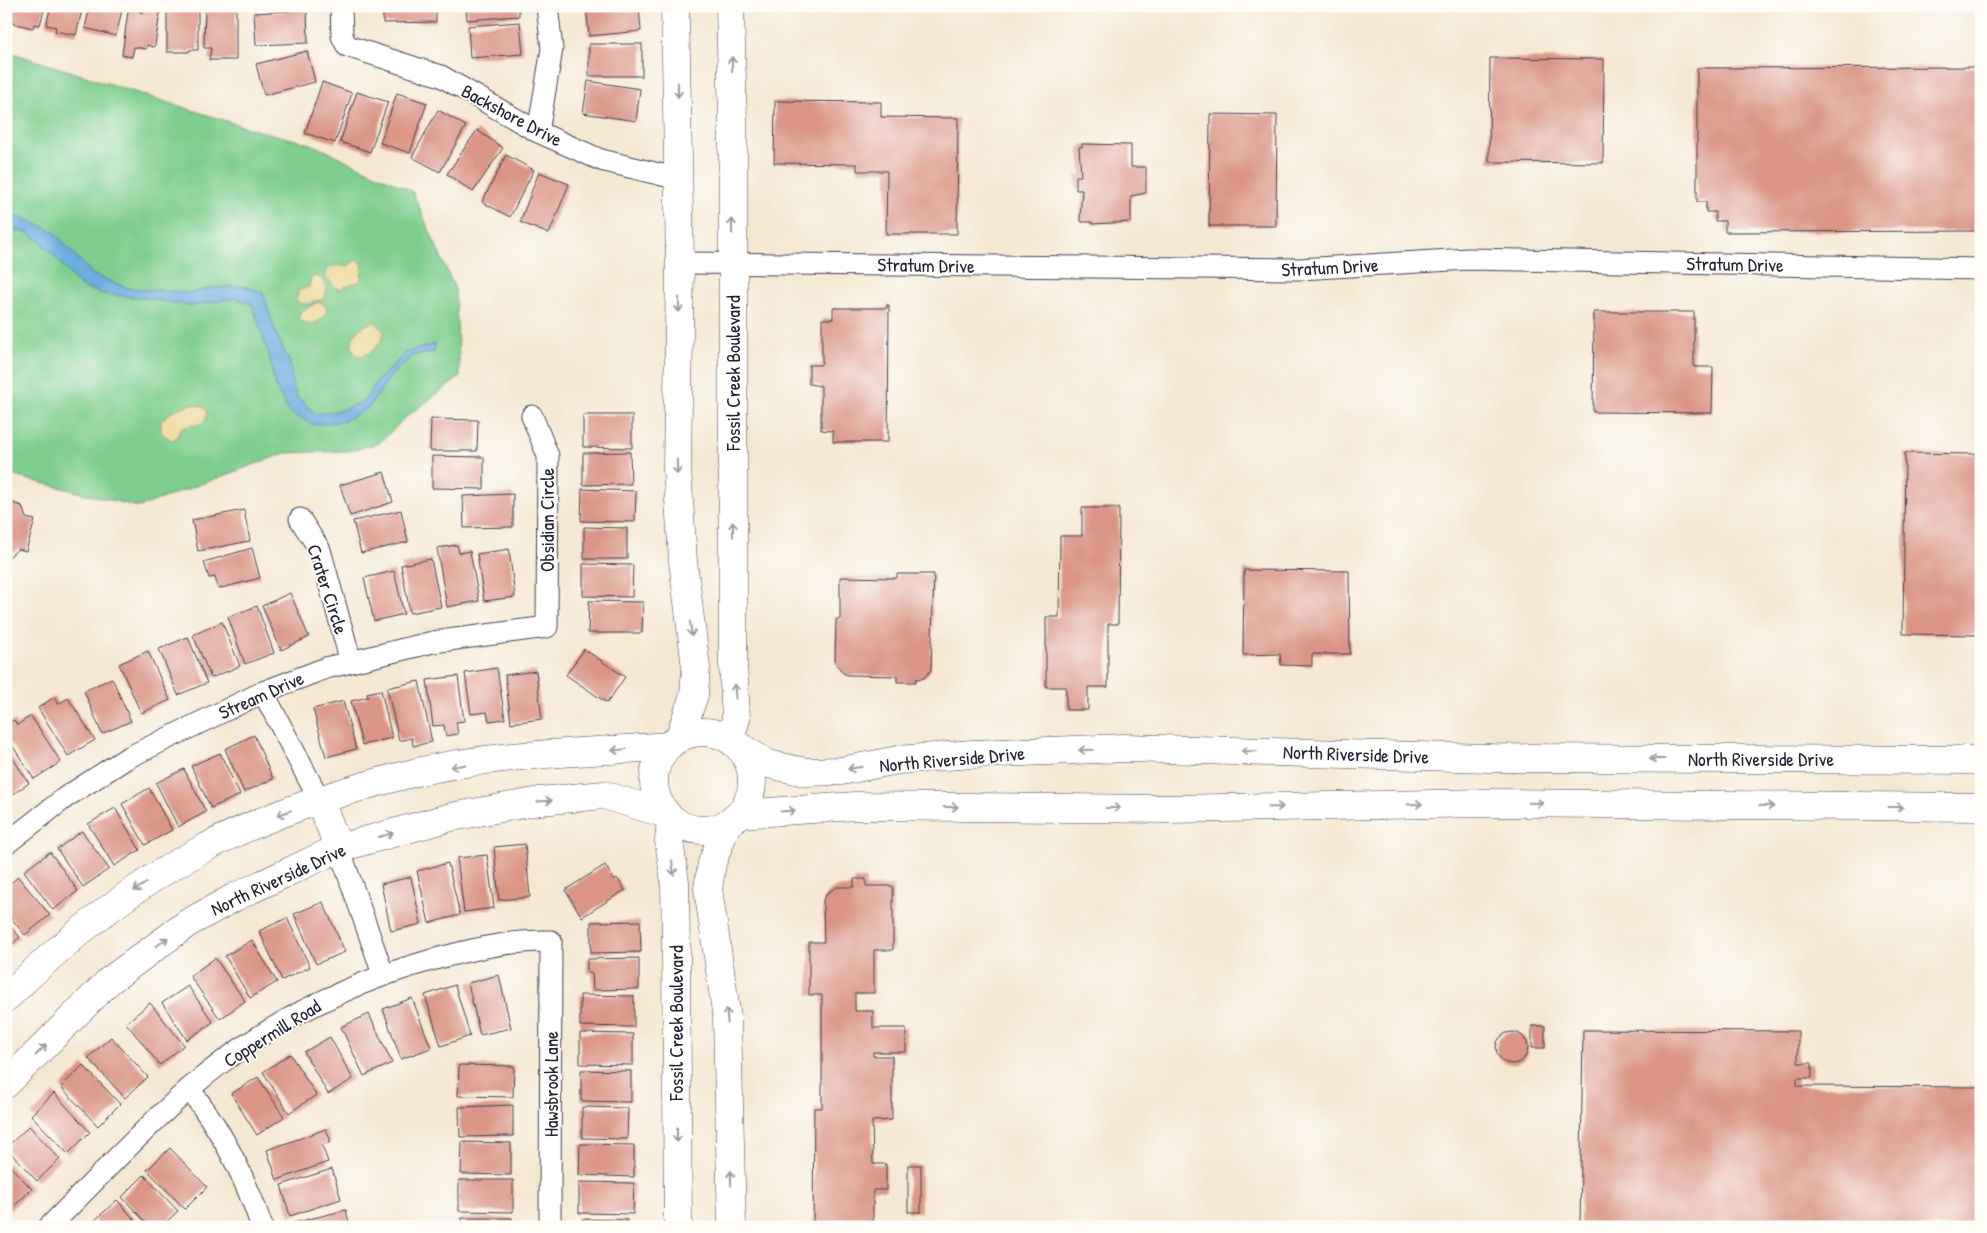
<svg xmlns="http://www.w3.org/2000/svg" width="1987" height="1233" viewBox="0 0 1987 1233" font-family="'Patrick Hand',sans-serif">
  <rect width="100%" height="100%" fill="#fdfcf7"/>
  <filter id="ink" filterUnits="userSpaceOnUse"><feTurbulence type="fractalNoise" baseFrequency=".02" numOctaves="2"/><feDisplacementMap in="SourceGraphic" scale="10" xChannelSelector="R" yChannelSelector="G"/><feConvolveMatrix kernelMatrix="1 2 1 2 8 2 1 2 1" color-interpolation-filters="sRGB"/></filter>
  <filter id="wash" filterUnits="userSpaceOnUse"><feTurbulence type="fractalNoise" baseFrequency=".0096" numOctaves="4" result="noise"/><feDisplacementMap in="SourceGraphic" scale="20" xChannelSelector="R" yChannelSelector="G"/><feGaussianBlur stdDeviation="1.12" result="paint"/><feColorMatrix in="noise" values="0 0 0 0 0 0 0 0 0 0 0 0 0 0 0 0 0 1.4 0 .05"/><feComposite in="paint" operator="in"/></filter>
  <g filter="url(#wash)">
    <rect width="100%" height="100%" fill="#f5e8d2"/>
    <polygon fill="#7ece8f" stroke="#507865" points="6,51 248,128 311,144 412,191 455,289 460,377 407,416 379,443 350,451 285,453 139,507 6,474"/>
    <g fill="#eeda9e" stroke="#887e6c">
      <path d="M358 259 363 266 360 282C350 282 345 289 337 289L326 277 327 269C334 265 339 265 346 267Z"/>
      <path d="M316 276C325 279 330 292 323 300 312 299 306 309 296 300L299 290 309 287 311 278Z"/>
      <path d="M318 302 324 304 327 310C322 323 309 329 298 318L301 311Z"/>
      <path d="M376 322 384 332C382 345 370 356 357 356 343 340 360 324 376 322Z"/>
      <polygon points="192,404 202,406 207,410 207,417 201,424 181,428 176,438 172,440 161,433 161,420 176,409"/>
    </g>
    <polygon fill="#6dade0" stroke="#48688e" points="6,215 21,217 54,232 93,275 128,288 193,293 209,288 245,286 263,293 277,336 290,363 292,384 297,397 316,414 342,410 365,400 377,381 407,352 435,344 434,352 414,355 393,373 368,408 344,421 314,425 289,412 275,386 269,355 252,304 235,298 191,306 145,298 103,294 80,286 49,250 29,233 6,228"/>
    <g id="blocks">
      <g fill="#da9586">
        <polygon points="12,6 45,6 40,25 34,24 33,28 8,22"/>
        <polygon points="51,6 83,6 76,35 55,31 56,27 46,25"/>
        <polygon points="90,6 123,6 116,36 85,28"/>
        <polygon points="143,6 161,6 155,45 153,47 147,45 146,49 134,47 132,57 122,55 128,11 137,10 142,13"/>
        <polygon points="167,6 198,6 198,50 189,50 189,52 167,52"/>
        <polygon points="205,6 236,6 236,60 209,60 211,48 204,48"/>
        <polygon points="383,6 436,6 436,22 383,23"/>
        <polygon points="466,6 519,6 519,16 467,20"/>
        <polygon points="586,6 639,6 641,31 589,36"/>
        <polygon points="307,10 308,43 256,45 254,13"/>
        <polygon points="520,22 523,54 470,58 468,26"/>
        <rect x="589" y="44" width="53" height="32"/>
        <polygon points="307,51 315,82 264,95 256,64"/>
        <polygon points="1490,58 1604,59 1603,163 1489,162"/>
        <polygon points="1981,67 1981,231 1725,232 1725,221 1715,221 1715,212 1706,212 1706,202 1697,202 1697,68"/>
        <polygon points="588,81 640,89 636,121 583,113"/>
        <polygon points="322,82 352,93 335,143 305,133"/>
        <polygon points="357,92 388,102 370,152 340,142"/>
        <polygon points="397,93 427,103 410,153 380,143"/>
        <polygon points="775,101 881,102 881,117 958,118 957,234 886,234 887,171 857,171 857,164 774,163"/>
        <polygon points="438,110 466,126 440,172 412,157"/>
        <polygon points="1210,114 1277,115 1276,226 1209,226"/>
        <polygon points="477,130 503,148 473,192 447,174"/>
        <polygon points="1082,144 1131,145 1131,167 1146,167 1146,193 1131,196 1131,222 1092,224 1092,222 1082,222 1080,219 1082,190 1076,190 1076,176 1081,176 1079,147 1082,147"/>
        <polygon points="506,155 534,170 510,217 482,202"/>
        <polygon points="539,172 569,184 549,234 520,222"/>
        <polygon points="887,305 889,305 888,442 833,442 833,431 821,430 821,386 809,384 809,365 820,365 822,363 822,319 833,319 833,308 887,308"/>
        <polygon points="1594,312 1694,312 1694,367 1713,367 1712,413 1593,412"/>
        <polygon points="583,415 632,415 632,448 583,447"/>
        <polygon points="431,419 478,420 477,451 430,451"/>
        <polygon points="630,452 631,484 583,485 583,453"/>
        <polygon points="1905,453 1981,454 1981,635 1903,634"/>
        <polygon points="432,456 484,457 484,489 432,488"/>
        <polygon points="384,472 393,502 350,516 340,485"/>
        <polygon points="582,489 636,491 635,522 581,521"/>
        <polygon points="513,494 513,527 464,528 463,496"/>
        <polygon points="6,501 22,506 26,518 35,520 26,551 18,549 9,557 6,557"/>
        <polygon points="1082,508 1119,508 1118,624 1108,624 1108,687 1088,687 1088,710 1066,710 1066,687 1046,687 1046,617 1059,617 1060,536 1082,536"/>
        <polygon points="244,510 250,541 198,551 192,520"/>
        <polygon points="401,510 408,542 361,553 353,521"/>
        <polygon points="584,527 627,528 627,559 584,559"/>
        <polygon points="457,545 459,553 470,551 479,601 447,607 437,548"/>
        <polygon points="252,548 260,578 218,589 215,577 209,578 204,562"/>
        <polygon points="509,549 515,597 484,601 477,554"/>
        <polygon points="431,559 441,607 410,613 401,565"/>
        <polygon points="583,564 633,565 632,597 583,596"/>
        <polygon points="1244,570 1349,571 1350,654 1312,654 1312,666 1281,665 1280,654 1243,655"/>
        <polygon points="394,571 404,614 374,621 364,578"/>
        <polygon points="897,574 934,574 931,670 924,678 916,679 916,682 897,682 897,676 848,675 843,673 835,662 836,619 840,619 840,577 897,578"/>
        <polygon points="290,593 309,637 281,650 262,606"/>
        <polygon points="589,601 643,602 642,633 588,633"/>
        <polygon points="257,606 274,653 245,664 228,617"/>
        <polygon points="222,622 240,666 211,678 193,635"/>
        <polygon points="188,637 207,683 178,695 159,649"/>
        <polygon points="584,649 625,677 607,703 566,675"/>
        <polygon points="148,651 170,700 141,713 119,664"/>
        <polygon points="497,668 505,719 489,721 487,712 471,714 465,673"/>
        <polygon points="536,671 542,719 511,723 505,675"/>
        <polygon points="458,676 464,721 456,722 458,734 446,736 444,725 433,726 427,680"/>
        <polygon points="112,678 131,721 102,734 84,691"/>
        <polygon points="419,681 432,742 413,746 412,738 399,741 387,688"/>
        <polygon points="381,690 392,738 362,745 351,701 368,697 367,693"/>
        <polygon points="54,697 58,704 68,698 95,740 68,756 38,708"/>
        <polygon points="343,701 356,749 326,757 313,709"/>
        <polygon points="31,716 61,762 34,779 6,736 6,725 14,720 17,725"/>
        <polygon points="254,735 273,779 244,792 225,749"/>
        <polygon points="6,748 29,783 6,799"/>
        <polygon points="220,753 240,795 211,808 191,766"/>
        <polygon points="184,769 206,812 178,827 156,783"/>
        <polygon points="149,788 172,830 145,845 122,804"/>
        <polygon points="115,808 140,850 114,866 88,824"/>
        <polygon points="82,831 109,869 83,887 57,849"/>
        <polygon points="525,844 530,897 499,900 494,847"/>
        <polygon points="50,852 78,891 53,910 24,871"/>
        <polygon points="487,855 494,908 464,912 457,858"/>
        <polygon points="448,863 460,915 429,923 417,871"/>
        <polygon points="605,865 614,880 617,878 625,890 582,917 565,890"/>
        <polygon points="18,877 50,915 25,935 6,912 6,887"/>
        <polygon points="411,877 421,924 391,931 381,884"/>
        <polygon points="854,879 866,879 866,886 893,886 893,950 874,950 874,993 855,993 855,1011 873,1011 873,1028 906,1028 906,1052 873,1052 873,1056 892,1056 892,1120 872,1121 873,1164 886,1164 886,1190 873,1190 873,1227 813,1227 814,1108 822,1108 822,995 809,995 809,942 824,942 823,900 827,893 837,887 854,887"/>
        <polygon points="323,902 345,952 316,964 294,914"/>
        <polygon points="287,918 310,967 282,980 259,931"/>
        <polygon points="640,921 641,952 591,953 591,922"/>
        <polygon points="6,922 20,937 6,950"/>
        <polygon points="252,940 277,982 250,998 225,956"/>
        <polygon points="215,958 245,1001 220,1019 190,976"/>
        <polygon points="639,958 639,989 593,990 592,973 587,973 587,959"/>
        <polygon points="499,975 511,1028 480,1035 468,983"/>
        <polygon points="455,985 470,1036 441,1046 425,995"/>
        <polygon points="188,986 213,1022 187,1040 162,1003"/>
        <polygon points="580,995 634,996 634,1027 580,1026"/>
        <polygon points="412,998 431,1048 401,1059 383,1009"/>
        <polygon points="150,1003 184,1045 160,1065 126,1023"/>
        <polygon points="369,1014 392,1063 364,1076 341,1027"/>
        <rect x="1532" y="1026" width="13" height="22"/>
        <polygon points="1583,1030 1798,1031 1798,1063 1812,1063 1812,1078 1797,1078 1797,1086 1981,1087 1981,1227 1580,1227"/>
        <circle cx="1512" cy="1048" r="16"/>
        <polygon points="580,1033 633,1034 633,1065 580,1064"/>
        <polygon points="111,1037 148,1077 125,1098 88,1058"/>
        <polygon points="330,1037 353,1079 328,1094 304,1052"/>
        <polygon points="290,1054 316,1095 289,1113 263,1072"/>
        <polygon points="83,1065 120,1104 98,1126 61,1087"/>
        <polygon points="459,1065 514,1066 513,1097 458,1096"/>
        <polygon points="581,1070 631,1071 631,1102 581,1101"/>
        <polygon points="258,1077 284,1117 257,1135 231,1094"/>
        <polygon points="54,1093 90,1132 68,1154 31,1115"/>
        <polygon points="513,1105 513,1136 460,1137 459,1107"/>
        <polygon points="582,1107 628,1108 627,1139 582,1138"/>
        <polygon points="29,1126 60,1159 37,1181 6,1148"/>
        <polygon points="326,1129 331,1142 322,1145 328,1162 277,1180 267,1150"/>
        <polygon points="462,1142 511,1143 511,1175 461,1174"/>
        <polygon points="580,1144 634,1145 634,1177 579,1175"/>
        <polygon points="170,1148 207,1187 185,1209 147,1170"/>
        <polygon points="6,1162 32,1189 9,1211 6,1208"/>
        <rect x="908" y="1165" width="13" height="47"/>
        <polygon points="332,1169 341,1199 290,1216 281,1185"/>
        <polygon points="144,1175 178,1211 161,1227 150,1227 122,1197"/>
        <polygon points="459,1180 513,1180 513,1212 459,1211"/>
        <polygon points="579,1182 634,1183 633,1214 579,1213"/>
        <polygon points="117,1200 141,1227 99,1227 94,1221"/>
        <polygon points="346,1210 350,1227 294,1227 293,1223"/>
        <rect x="462" y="1218" width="50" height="9"/>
        <polygon points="582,1219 627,1220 627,1227 582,1227"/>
      </g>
    </g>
  </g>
  <g filter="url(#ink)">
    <use href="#blocks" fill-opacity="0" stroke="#424052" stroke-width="1"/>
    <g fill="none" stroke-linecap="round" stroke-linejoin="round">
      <g stroke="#424052" stroke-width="23">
        <g id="minor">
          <polyline points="341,6 342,36 347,46 441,76 538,132 601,160 679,179"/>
          <polyline points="538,132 552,49 547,6"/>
          <polyline points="680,263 1300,269 1468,259 1981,269"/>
          <polyline points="300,519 320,550 351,662"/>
          <polyline points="263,692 319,799"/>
          <polyline points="6,844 66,797 127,758 263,692 326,668 433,642 547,627 548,456 532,416"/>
          <polyline points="339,848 383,974"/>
          <path d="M189 1089C222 1130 245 1177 262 1227"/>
          <path d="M49 1227C95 1181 140 1132 189 1089 258 1029 341 986 428 961 469 950 509 940 551 941L550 1227"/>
        </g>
      </g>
      <g stroke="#424052" stroke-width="29">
        <g id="major">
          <polyline points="675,6 680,263 677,468 683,561 696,668 694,695 680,736"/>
          <polyline points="730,6 733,122 733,663 736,719 730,739"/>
          <circle cx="703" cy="781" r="49"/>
          <polyline points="739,746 768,764 805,772 841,771 898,760 972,754 1125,748 1490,758 1981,760"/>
          <polyline points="319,799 339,848"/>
          <polyline points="740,814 855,806 1169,809 1487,803 1981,807"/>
          <polyline points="671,819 669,841 675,882 676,949 678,1227"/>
          <polyline points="727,824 712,863 708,889 727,1018 732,1227"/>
          <path d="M6 998C64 941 129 888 201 850 268 814 343 790 417 772 498 753 584 753 668 746"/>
          <polyline points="6,1084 109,981 188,923 235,897 339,848 451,817 540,801 604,795 666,814"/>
        </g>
      </g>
      <use href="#minor" stroke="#fff" stroke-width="21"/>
      <use href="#major" stroke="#fff" stroke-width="28"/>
    </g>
    <defs><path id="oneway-shaft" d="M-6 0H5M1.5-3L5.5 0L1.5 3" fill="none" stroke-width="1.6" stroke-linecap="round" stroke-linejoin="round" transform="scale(1.25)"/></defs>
    <g stroke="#9c9ca7">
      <use href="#oneway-shaft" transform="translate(732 64) rotate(-91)"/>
      <use href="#oneway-shaft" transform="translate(678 90) rotate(89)"/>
      <use href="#oneway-shaft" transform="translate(732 226) rotate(-90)"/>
      <use href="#oneway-shaft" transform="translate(679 305) rotate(91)"/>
      <use href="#oneway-shaft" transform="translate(677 467) rotate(89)"/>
      <use href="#oneway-shaft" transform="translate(733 529) rotate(-90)"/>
      <use href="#oneway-shaft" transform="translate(691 629) rotate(83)"/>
      <use href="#oneway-shaft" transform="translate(735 691) rotate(-94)"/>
      <use href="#oneway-shaft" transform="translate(619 750) rotate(175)"/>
      <use href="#oneway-shaft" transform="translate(1086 750) rotate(178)"/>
      <use href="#oneway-shaft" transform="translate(1249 751) rotate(-179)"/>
      <use href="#oneway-shaft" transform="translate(1657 759) rotate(-180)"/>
      <use href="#oneway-shaft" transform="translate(458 766) rotate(171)"/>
      <use href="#oneway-shaft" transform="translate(855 768) rotate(170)"/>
      <use href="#oneway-shaft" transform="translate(545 801) rotate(-6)"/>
      <use href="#oneway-shaft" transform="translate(1536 803) rotate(1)"/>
      <use href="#oneway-shaft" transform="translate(1415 804) rotate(-1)"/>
      <use href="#oneway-shaft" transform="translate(1767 806) rotate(1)"/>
      <use href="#oneway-shaft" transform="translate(951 807)"/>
      <use href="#oneway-shaft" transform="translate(1276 807) rotate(-1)"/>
      <use href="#oneway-shaft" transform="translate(1896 807)"/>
      <use href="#oneway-shaft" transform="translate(1113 808)"/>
      <use href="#oneway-shaft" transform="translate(788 811) rotate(-4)"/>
      <use href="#oneway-shaft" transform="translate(284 813) rotate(159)"/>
      <use href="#oneway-shaft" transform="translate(386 835) rotate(-15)"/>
      <use href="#oneway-shaft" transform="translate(673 868) rotate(83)"/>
      <use href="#oneway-shaft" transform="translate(140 887) rotate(148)"/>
      <use href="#oneway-shaft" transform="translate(162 942) rotate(-37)"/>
      <use href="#oneway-shaft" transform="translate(727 1016) rotate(-95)"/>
      <use href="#oneway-shaft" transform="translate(41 1050) rotate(-45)"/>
      <use href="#oneway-shaft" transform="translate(677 1135) rotate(90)"/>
      <use href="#oneway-shaft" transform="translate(731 1178) rotate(-91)"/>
    </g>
  </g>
  <g text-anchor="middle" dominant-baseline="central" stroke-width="4" stroke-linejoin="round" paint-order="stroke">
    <g font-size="19" fill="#22223b" stroke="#fdfcf7">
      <text transform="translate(512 115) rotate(28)">Backshore Drive</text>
      <text transform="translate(1735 264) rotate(1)">Stratum Drive</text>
      <text transform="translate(926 265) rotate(1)">Stratum Drive</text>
      <text transform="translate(1330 267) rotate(-3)">Stratum Drive</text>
      <text transform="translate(733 373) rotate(-90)">Fossil Creek Boulevard</text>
      <text transform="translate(547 520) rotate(-90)">Obsidian Circle</text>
      <text transform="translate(328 589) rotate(72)">Crater Circle</text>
      <text transform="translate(261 695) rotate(-24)">Stream Drive</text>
      <text transform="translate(1356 754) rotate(2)">North Riverside Drive</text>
      <text transform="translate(952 759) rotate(-5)">North Riverside Drive</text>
      <text x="1761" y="759">North Riverside Drive</text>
      <text transform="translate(278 879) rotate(-25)">North Riverside Drive</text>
      <text transform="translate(676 1023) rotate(-90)">Fossil Creek Boulevard</text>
      <text transform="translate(272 1033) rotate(-32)">Coppermill Road</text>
      <text transform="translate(551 1084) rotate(-90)">Hawsbrook Lane</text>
    </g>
  </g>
  <rect width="1987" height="1233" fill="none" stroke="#fdfcf7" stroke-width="25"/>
</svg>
